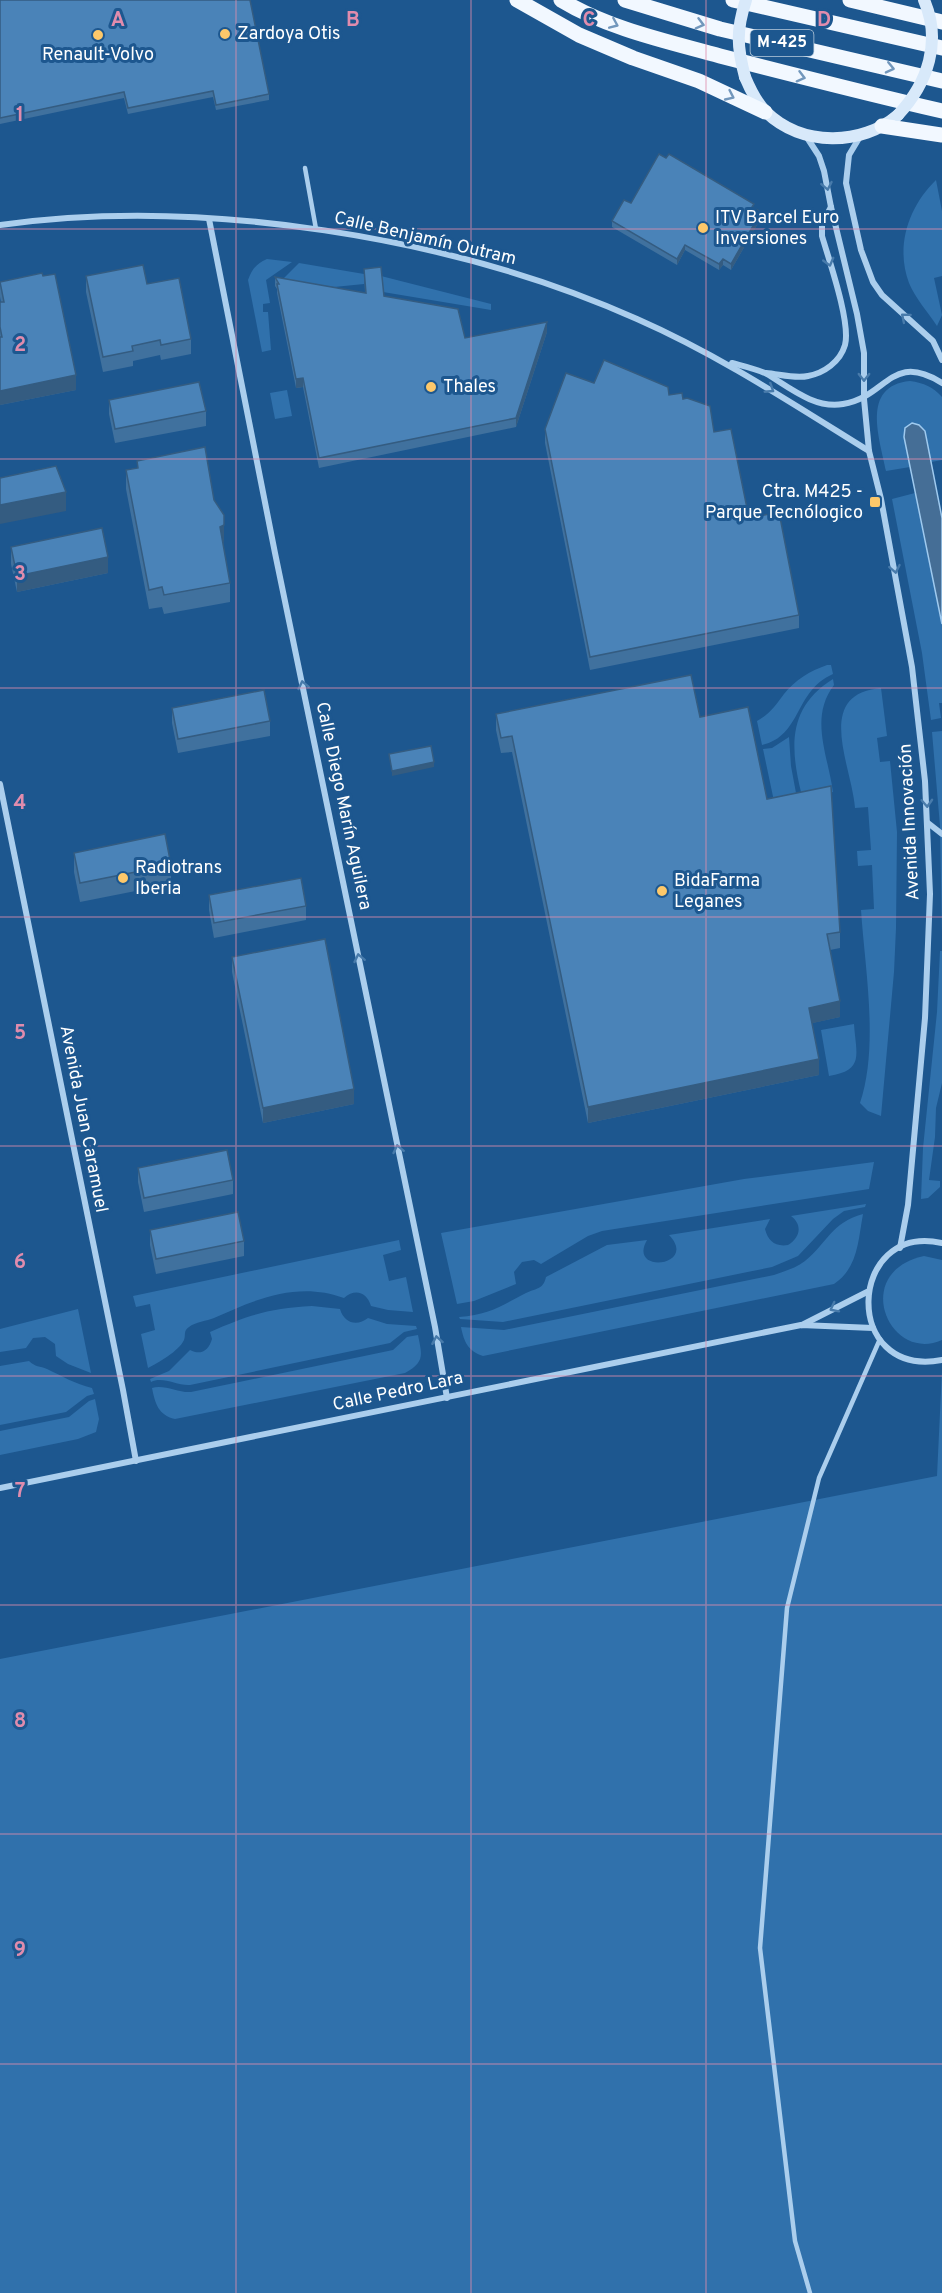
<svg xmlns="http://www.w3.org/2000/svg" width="942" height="2293" viewBox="0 0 942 2293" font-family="Overpass,sans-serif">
  <rect width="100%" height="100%" fill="#1d578f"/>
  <g fill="#3071ac">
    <path d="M936 180 942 211V276L934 278 942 315 937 326C928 312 915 298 909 283 895 246 909 206 936 180Z"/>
    <path d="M267 259 292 262 266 280 270 303 263 304V312H268L271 350 262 352 248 280C252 269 256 264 267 259Z"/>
    <polygon points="299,263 364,274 364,284 334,287 282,280"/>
    <polygon points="381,276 491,304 491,310 383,292"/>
    <path d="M910 381C924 383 933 387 942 397V460L931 462 925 431 904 437 910 467 886 471C880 439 860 386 910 381Z"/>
    <polygon points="287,390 292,416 275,419 270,393"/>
    <polygon points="915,493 942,624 942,703 939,703 941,718 931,720 922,653 892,499"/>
    <path d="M827 665H831L833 674C794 691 802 736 762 745L757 721C770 714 775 706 784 694 795 680 810 671 827 665Z"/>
    <path d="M833 679 834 685C809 718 828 755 833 792L775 806 763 749 772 748 789 737 791 766 796 793 801 792C790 747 788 707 833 679Z"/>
    <path d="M881 688 887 736 877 738 880 762 890 761 897 832 896 928 894 972 881 1116 868 1111 860 1103C879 1046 865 970 861 910L874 909 872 865 858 866 857 851 871 850 868 807 855 808C852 766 813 694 881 688Z"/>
    <polygon points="942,731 942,936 940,826 932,732"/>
    <polygon points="940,951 942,951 942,1083 936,1108 935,1137 929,1180 940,1181 940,1187 928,1198 921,1199 923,1148 937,1012"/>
    <path d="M854 1024C856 1055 865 1070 829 1076L821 1030Z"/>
    <polygon points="874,1162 869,1189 602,1231 588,1236 541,1264 534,1260 522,1262 514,1272 516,1284 474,1301 457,1304 441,1233 744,1179"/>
    <path d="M866 1204 865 1207 844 1211 833 1219 798 1256 772 1267 503 1322 460 1319 459 1317C489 1315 501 1306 526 1293 536 1288 543 1290 546 1277L607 1245 647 1240C627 1275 699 1266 669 1235L770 1219 765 1229C768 1241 775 1247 788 1245 800 1238 803 1225 791 1216Z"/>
    <path d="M863 1214C858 1241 858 1268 834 1284L483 1356C468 1351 464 1342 461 1327L504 1330 774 1275C785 1271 796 1268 805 1261 828 1242 831 1223 863 1214Z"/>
    <path d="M399 1240 401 1250 383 1255 389 1281 406 1277 413 1312 388 1310 371 1306C367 1292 355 1288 344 1298 298 1281 256 1299 214 1318 207 1321 195 1322 189 1327 183 1331 186 1335 184 1340 179 1351 158 1363 148 1368L141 1334 155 1330 150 1304 136 1307 133 1296Z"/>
    <path d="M924 1256 942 1260V1340C889 1364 850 1272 924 1256Z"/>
    <path d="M312 1306 340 1309C344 1323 357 1327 368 1318L387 1324 416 1326 417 1329 404 1332 390 1343 190 1385C177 1386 163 1376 151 1382L150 1379 169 1371 190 1350C201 1356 209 1350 212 1339L210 1332C248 1315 271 1308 312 1306Z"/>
    <polygon points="78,1309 91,1373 68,1364 56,1356 55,1344 45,1337 33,1338 26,1348 0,1352 0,1329"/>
    <path d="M418 1335C422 1355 425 1362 405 1373L175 1419C158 1415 155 1403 152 1388 164 1384 178 1393 191 1392L393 1350 407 1337Z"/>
    <path d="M29 1361C35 1367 40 1366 47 1369 62 1376 75 1384 92 1388L94 1394 87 1396 66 1412 0 1425V1366Z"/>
    <polygon points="942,1370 942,2293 0,2293 0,1659 937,1476"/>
    <polygon points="95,1399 99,1419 96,1432 78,1439 0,1455 0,1431 69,1417 89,1401"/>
  </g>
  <polygon fill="#456e96" stroke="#9fcaef" stroke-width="1.5" points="912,423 919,425 925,431 942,518 942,624 904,437 905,428"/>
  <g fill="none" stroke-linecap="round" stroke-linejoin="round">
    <g stroke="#abceed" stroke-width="4.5">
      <polyline points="305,168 316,229"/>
      <polyline points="810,2293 795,2241 760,1948 787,1608 819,1478 880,1339"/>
    </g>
    <g stroke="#abceed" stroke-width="6">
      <polyline points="861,135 849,155 846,183 861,250 873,282 882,295 933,341 942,360"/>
      <polyline points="806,136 819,156 824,171 831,207 857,314 864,353 864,399 869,451 881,499 912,667 925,781 930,894 925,1018 908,1205 900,1248"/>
      <polyline points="209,219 275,553 435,1327 447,1398"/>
      <path d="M0 225C201 197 452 236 637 319 719 355 793 404 869 451"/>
      <path d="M732 363C743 366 757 369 767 374 790 388 815 409 843 404 887 397 891 351 942 383"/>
      <path d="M766 373C779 374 795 379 808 376 824 373 840 362 845 345 851 323 829 260 822 236V224L831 207"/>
      <polyline points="0,784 123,1390 136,1461"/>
      <polyline points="928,823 942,834"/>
      <path d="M942 1243C847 1222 841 1379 942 1360"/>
      <polyline points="802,1325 867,1292"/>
      <polyline points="0,1488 801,1325 873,1328"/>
    </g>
    <path stroke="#d8e9fa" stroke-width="12" d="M745 77C750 89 757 103 766 112 802 147 862 146 898 115"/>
    <g stroke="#f2f8ff" stroke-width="15">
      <polyline points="517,0 579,35 633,58 699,81 765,112"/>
      <path d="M561 0C609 29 666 41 720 56 794 75 868 94 942 111"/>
      <polyline points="625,0 720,29 942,81"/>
      <polyline points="733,0 942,48"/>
      <polyline points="850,0 942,22"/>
      <polyline points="882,126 942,135"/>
    </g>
    <g stroke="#d8e9fa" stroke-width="12">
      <path d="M745 77C737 47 736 30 746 0"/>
      <path d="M898 115C928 83 942 41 924 0"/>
    </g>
  </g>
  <g fill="#40719e">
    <polygon points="0,0 269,94 269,100 216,110 213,97 128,114 124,98 0,124"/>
    <polygon points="631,203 754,209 761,218 731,270 723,265 719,270 685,250 677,265 612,227 612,221"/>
    <polygon points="364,269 384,296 465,338 547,332 516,427 319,468 303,387 296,388 277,293 277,289 275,286 275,277 365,293"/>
    <polygon points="86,276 147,284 191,339 191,354 161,360 160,355 133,361 133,366 103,372 86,292"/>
    <polygon points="0,282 76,390 0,405 0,302 1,302 0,297"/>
    <polygon points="594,383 669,395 714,432 749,518 799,615 799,628 590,670 545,443 545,429"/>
    <polygon points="109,400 206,411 206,426 115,443 109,414"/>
    <polygon points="137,461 214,500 230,583 230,602 164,614 162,607 149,609 126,489 126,470 137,468"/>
    <polygon points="11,547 108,573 17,592 11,564"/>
    <polygon points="172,708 270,721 270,736 178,753 172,723"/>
    <polygon points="496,714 700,717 767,799 840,932 840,948 830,950 840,1017 812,1023 819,1075 588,1123 512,752 501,753 496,730"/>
    <polygon points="74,853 171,865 171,884 80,902 74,872"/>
    <polygon points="209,895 306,906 306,920 214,938 209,910"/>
    <polygon points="232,957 354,1104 263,1123 232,972"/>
    <polygon points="138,1168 233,1180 233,1194 144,1212 138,1182"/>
    <polygon points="150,1230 244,1241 244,1256 156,1274 150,1245"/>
  </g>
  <g fill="#345c81">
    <polygon points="761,212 761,218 731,270 731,264"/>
    <polygon points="685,245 685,250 677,265 677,259"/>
    <polygon points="723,259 723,265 719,270 719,264"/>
    <polygon points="547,322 547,332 516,427 516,418"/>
    <polygon points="76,375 76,390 0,405 0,391"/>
    <polygon points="303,378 303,387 296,388 296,379"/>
    <polygon points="66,492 66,511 0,524 0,505"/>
    <polygon points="224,515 224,545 220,527"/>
    <polygon points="108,557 108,573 17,592 17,576"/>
    <polygon points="434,762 434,767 392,776 392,771"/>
    <polygon points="840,1001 840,1017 809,1024 809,1008"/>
    <polygon points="819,1059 819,1075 588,1123 588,1107"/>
    <polygon points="354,1089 354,1104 263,1123 263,1108"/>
  </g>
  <g fill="#4a83b8" stroke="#345c81" stroke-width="1.5">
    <polygon points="0,0 250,0 269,94 216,105 213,91 128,108 124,92 0,118"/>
    <polygon points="659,154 666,158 669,154 754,204 752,207 761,212 731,264 723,259 719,264 685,245 677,259 612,221 624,200 631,203"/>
    <polygon points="143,265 147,284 179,278 191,339 161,345 160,340 132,346 133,351 103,357 86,276"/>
    <polygon points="381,267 384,296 458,309 465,338 547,322 516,418 319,458 303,378 296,379 277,284 279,284 275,277 366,293 364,269"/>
    <polygon points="42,273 43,276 55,274 76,375 0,391 0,337 2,337 0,327 0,302 4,302 0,282"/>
    <polygon points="604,360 668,387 669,395 682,393 683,399 687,398 710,406 714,432 731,429 749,518 779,512 799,615 590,657 545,429 566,373 594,383"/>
    <polygon points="199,382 206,411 115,429 109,400"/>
    <polygon points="205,447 214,500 224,515 224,525 220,527 230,583 164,595 162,587 149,590 126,470 138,468 137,461"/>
    <polygon points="56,466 66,492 0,505 0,478"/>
    <polygon points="102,528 108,557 17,576 11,547"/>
    <polygon points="691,675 700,717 748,707 767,799 831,786 840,932 827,934 840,1001 809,1008 819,1059 588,1107 512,736 501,738 496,714"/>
    <polygon points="264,690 270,721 178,739 172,708"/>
    <polygon points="431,746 434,762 392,771 389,754"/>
    <polygon points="165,834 171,865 80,883 74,853"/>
    <polygon points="301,878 306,906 214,923 209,895"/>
    <polygon points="325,939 354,1089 263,1108 232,957"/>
    <polygon points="227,1150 233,1180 144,1198 138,1168"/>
    <polygon points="238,1212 244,1241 156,1259 150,1230"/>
  </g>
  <defs><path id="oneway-chevron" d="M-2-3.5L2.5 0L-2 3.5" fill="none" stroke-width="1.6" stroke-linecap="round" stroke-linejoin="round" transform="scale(1.5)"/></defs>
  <g stroke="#7297bc">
    <use href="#oneway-chevron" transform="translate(614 24) rotate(23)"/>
    <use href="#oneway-chevron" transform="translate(700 24) rotate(15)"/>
    <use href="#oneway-chevron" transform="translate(890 68) rotate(13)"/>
    <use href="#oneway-chevron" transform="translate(801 77) rotate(15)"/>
    <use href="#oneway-chevron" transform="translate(730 96) rotate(25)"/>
  </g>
  <g stroke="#487bab">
    <use href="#oneway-chevron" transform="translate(827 186) rotate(79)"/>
    <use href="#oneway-chevron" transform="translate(829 262) rotate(75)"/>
    <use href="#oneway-chevron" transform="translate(905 317) rotate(-140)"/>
    <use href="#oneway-chevron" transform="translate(864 377) rotate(90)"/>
    <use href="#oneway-chevron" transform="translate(770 389) rotate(33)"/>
    <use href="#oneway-chevron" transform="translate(895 569) rotate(79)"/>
    <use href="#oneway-chevron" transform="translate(303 685) rotate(-102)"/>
    <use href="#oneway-chevron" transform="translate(927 803) rotate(87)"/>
    <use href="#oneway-chevron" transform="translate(359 958) rotate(-102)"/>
    <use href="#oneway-chevron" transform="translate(398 1149) rotate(-102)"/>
    <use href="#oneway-chevron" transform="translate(834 1308) rotate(153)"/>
    <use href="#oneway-chevron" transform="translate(437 1340) rotate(-100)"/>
  </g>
  <path fill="none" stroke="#e08cad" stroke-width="1.5" stroke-opacity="0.55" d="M236 0V2293M471 0V2293M706 0V2293M0 229H942M0 459H942M0 688H942M0 917H942M0 1146H942M0 1376H942M0 1605H942M0 1834H942M0 2064H942"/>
  <g fill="#fdc86a" stroke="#1d578f" stroke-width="2">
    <circle cx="225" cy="34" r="6"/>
    <circle cx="98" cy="35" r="6"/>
    <circle cx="703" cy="228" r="6"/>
    <circle cx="431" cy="387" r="6"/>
    <rect x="869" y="496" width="12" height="12" rx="3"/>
    <circle cx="123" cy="878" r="6"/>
    <circle cx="662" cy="891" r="6"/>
  </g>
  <g text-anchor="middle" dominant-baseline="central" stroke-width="6" stroke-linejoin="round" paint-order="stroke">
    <rect fill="#1d578f" stroke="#bbcddd" stroke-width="1.5" x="750.5" y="30" width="63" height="26" rx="4.5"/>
    <g font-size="16" font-weight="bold" fill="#fff">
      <text x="782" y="43">M-425</text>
    </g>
    <g font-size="18" fill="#fff" stroke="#1d578f" text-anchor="start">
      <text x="237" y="34">Zardoya Otis</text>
      <text x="98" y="55" text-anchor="middle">Renault-Volvo</text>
      <text x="715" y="218">ITV Barcel Euro<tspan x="715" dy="21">Inversiones</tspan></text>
      <text x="443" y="387">Thales</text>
      <text x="863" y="492" text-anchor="end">Ctra. M425 -<tspan x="863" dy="21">Parque Tecnólogico</tspan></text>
      <text x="135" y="868">Radiotrans<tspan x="135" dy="21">Iberia</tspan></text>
      <text x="674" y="881">BidaFarma<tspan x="674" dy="21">Leganes</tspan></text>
    </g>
    <g font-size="18" fill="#fff" stroke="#1d578f">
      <text transform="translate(425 239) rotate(13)">Calle Benjamín Outram</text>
      <text transform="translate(343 806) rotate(78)">Calle Diego Marín Aguilera</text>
      <text transform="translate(910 822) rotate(-93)">Avenida Innovación</text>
      <text transform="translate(83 1119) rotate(79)">Avenida Juan Caramuel</text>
      <text transform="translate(398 1392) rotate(-12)">Calle Pedro Lara</text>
    </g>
  </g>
  <g font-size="20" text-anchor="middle" font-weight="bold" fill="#e08cad" stroke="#1d578f" stroke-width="6" stroke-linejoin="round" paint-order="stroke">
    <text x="118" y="26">A</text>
    <text x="353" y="26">B</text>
    <text x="589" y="26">C</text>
    <text x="824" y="26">D</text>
    <text x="20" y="121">1</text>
    <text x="20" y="351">2</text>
    <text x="20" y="580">3</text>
    <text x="20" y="809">4</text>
    <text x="20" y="1039">5</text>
    <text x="20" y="1268">6</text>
    <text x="20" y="1497">7</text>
    <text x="20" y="1727">8</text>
    <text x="20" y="1956">9</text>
  </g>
</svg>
